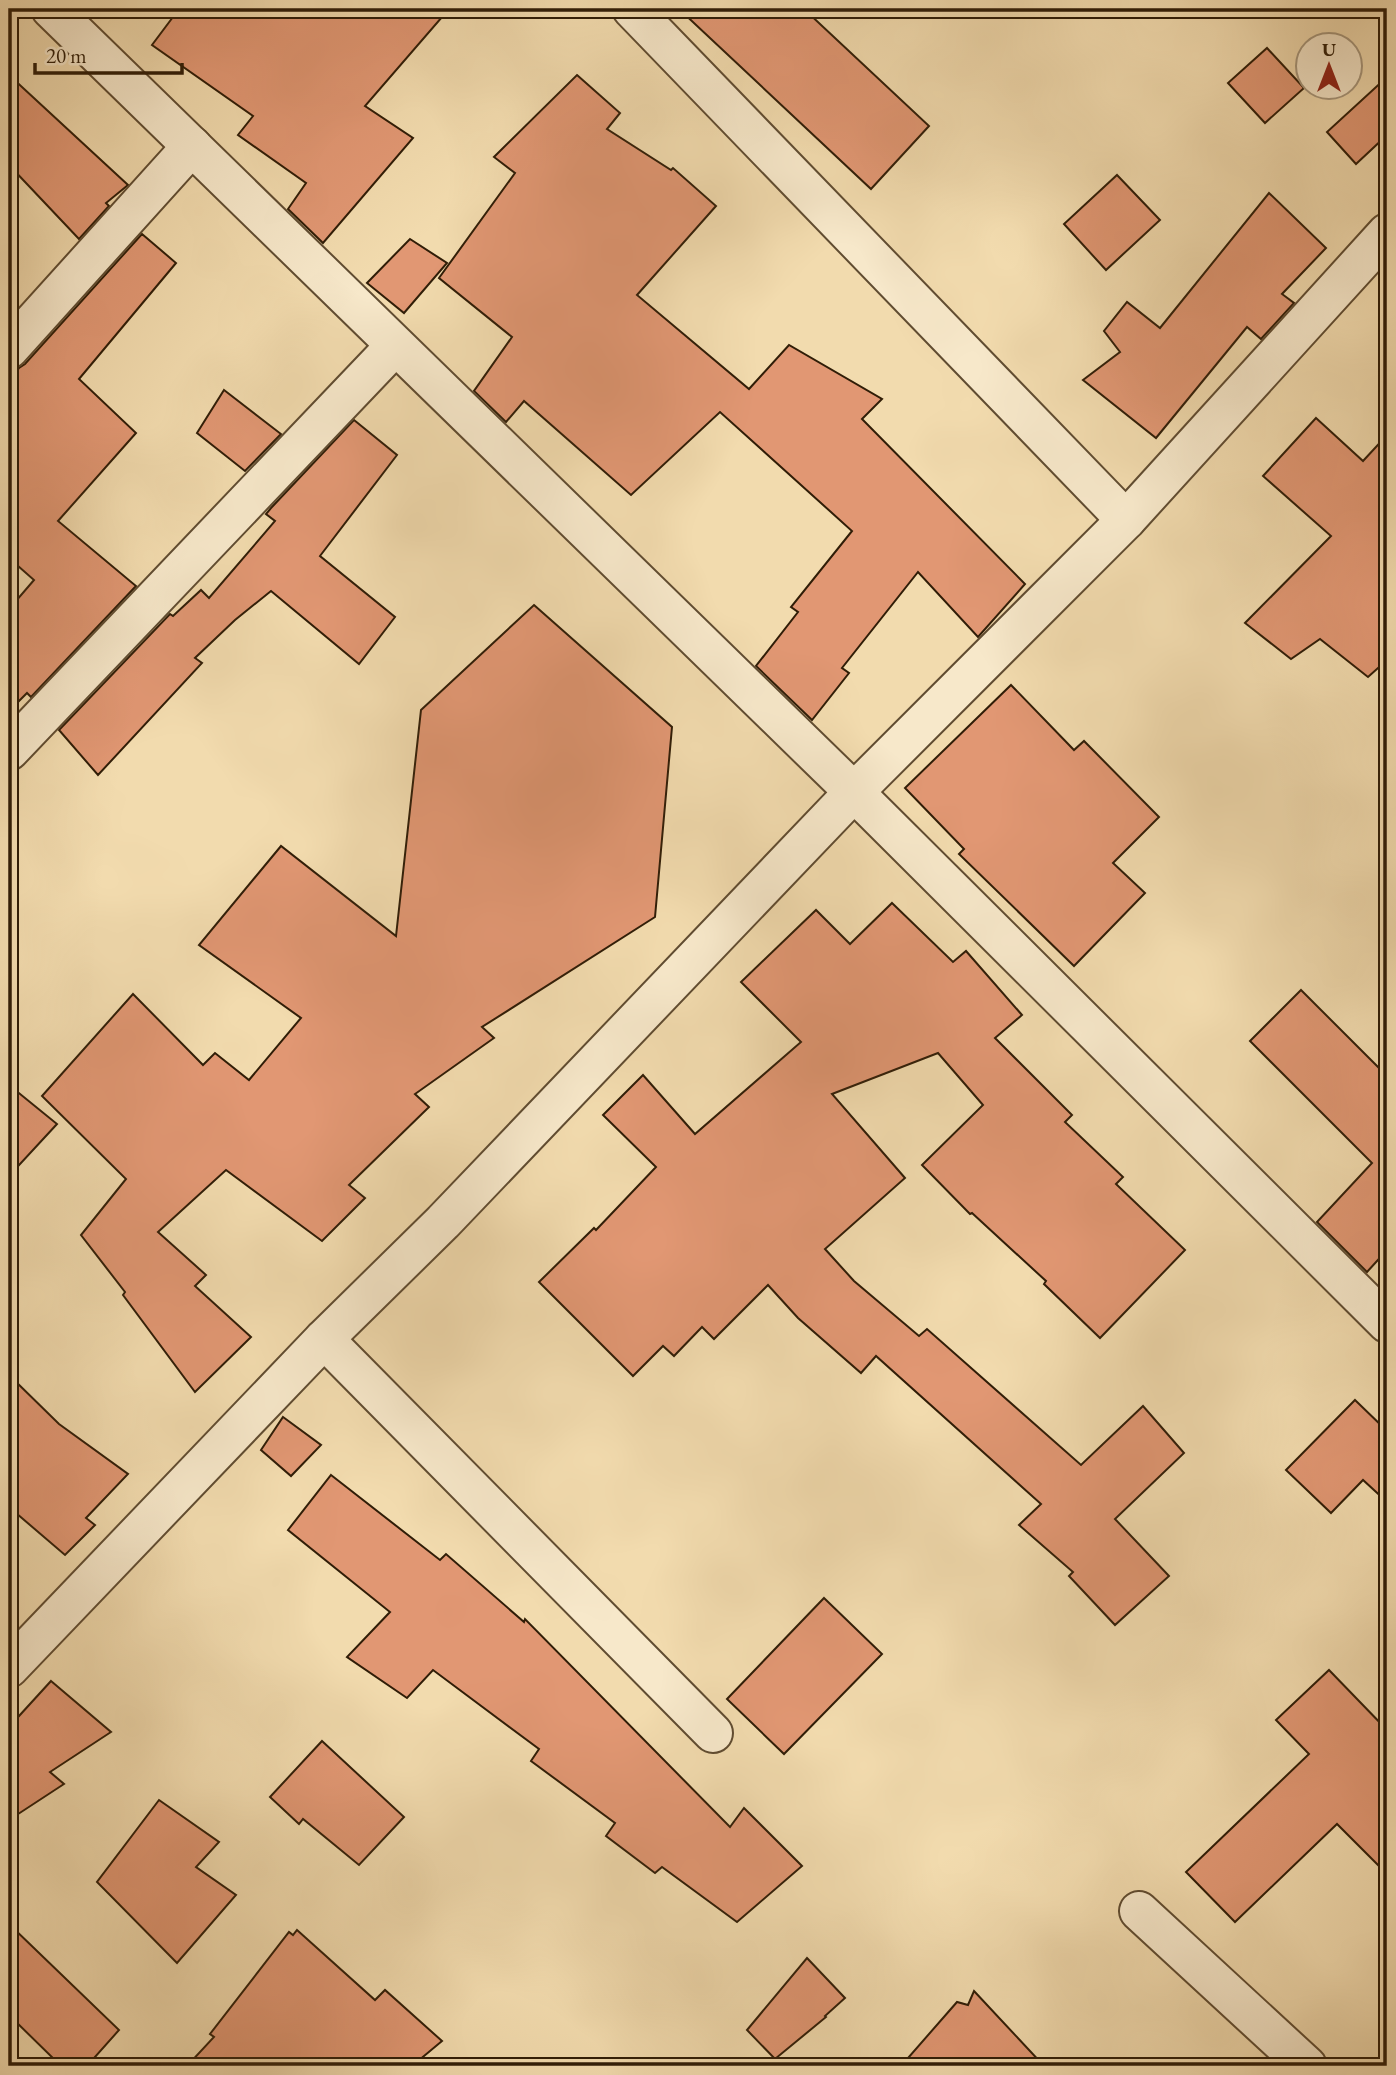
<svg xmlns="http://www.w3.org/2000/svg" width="1396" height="2075" viewBox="0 0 1396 2075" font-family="'EB Garamond',serif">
  <rect width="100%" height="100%" fill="#f2dbae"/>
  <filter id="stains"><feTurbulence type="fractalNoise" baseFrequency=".00286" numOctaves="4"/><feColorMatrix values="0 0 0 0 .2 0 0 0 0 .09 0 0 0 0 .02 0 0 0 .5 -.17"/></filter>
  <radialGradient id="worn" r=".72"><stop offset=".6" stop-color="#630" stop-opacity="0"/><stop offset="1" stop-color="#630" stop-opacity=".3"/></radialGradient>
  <g fill="#e19773" stroke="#301d07" stroke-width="2">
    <polygon points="179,9 449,9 365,106 413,138 323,243 288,209 306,183 238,135 253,116 152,45"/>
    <polygon points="679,9 804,9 929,126 871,189"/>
    <polygon points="1267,48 1304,88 1265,123 1228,83"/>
    <polygon points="9,75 128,185 106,203 109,206 79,239 9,165"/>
    <polygon points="577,75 620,113 607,129 671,170 673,168 716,206 637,295 749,389 789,345 882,399 862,419 1025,584 978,637 918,572 842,668 849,673 812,720 756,666 798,612 791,607 852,531 720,412 631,495 524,401 506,422 474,391 512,337 439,278 515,173 494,157"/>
    <polygon points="1387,77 1387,135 1356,164 1327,132"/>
    <polygon points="1117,175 1160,220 1106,270 1064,224"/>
    <polygon points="1269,193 1326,248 1282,294 1294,303 1261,339 1247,327 1156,438 1083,380 1120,352 1104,331 1127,302 1160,328"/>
    <polygon points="142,234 176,263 79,379 136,433 58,521 136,586 31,697 27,693 9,711 9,609 34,580 9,558 9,383 19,368 25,364"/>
    <polygon points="410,239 447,263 404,313 367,283"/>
    <polygon points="224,390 281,434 245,471 197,433"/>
    <polygon points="1316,418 1363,461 1387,435 1387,660 1368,677 1320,639 1291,659 1245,623 1331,536 1263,476"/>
    <polygon points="354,420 397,455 320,556 395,617 359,664 271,591 235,620 195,658 202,663 98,775 59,730 170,614 173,616 201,590 209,598 275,521 266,514 271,508"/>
    <polygon points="534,605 672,727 655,917 482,1027 494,1038 415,1094 429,1107 349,1185 365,1198 322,1241 226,1170 158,1232 206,1275 195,1286 251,1337 195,1392 123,1295 125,1292 81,1235 126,1179 42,1096 133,994 203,1065 215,1053 249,1080 301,1018 199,945 281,846 396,936 421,710"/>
    <polygon points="1011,685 1074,750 1084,741 1159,817 1113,863 1145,893 1074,966 959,854 964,849 905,788"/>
    <polygon points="892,903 953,962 966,951 1022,1015 995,1038 1072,1115 1065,1122 1123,1177 1116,1184 1185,1250 1100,1338 1044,1284 1046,1281 972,1213 970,1214 922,1165 983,1105 938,1053 832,1094 905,1178 825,1249 854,1281 919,1336 927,1329 1081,1465 1143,1406 1184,1453 1115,1519 1169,1576 1115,1625 1069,1576 1073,1572 1019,1525 1041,1504 876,1356 861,1373 798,1318 768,1285 714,1339 702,1327 674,1356 663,1346 633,1376 539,1282 594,1228 596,1230 656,1167 603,1115 643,1075 695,1134 801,1042 741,982 816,910 850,944"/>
    <polygon points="1301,990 1387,1076 1387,1250 1367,1272 1317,1222 1372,1163 1250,1041"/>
    <polygon points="9,1085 57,1124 9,1176"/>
    <polygon points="9,1375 59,1424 128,1474 86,1518 95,1525 65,1555 9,1507"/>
    <polygon points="1355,1400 1387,1431 1387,1502 1363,1480 1331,1513 1286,1470"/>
    <polygon points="283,1417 321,1445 291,1476 261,1450"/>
    <polygon points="331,1475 440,1560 446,1554 524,1622 525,1619 730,1827 744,1808 802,1866 737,1922 662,1867 655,1873 606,1836 615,1823 531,1761 539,1749 433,1670 407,1698 347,1657 390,1612 288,1530"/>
    <polygon points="824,1598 882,1654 784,1754 727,1699"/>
    <polygon points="1329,1670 1387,1730 1387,1874 1337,1824 1235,1922 1186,1872 1309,1754 1276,1720"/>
    <polygon points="51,1681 111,1732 50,1772 64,1784 9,1820 9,1727"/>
    <polygon points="322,1741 404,1817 359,1865 303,1819 299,1824 270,1797"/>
    <polygon points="159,1800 219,1842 196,1867 236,1895 177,1963 97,1882"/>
    <polygon points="9,1924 119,2030 87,2066 61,2066 9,2015"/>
    <polygon points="297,1930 375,2000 385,1990 442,2041 412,2066 187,2066 214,2037 210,2034 289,1932 293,1935"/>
    <polygon points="807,1958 845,1998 825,2016 826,2017 775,2059 747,2030"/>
    <polygon points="974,1991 1044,2066 901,2066 957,2002 968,2005"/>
  </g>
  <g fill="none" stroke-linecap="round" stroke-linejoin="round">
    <g stroke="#604c31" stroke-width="42">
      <g id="minor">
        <polyline points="51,9 854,792 1387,1323"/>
        <polyline points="632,9 1126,520"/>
        <polyline points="9,349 192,146"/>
        <polyline points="9,751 395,346"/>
        <polyline points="324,1339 713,1733"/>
        <polyline points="9,1668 324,1339 443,1222 854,792 1126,520 1387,233"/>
        <polyline points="1139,1911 1307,2066"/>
      </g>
    </g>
    <use href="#minor" stroke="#f7e8ca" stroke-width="38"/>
  </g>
  <rect width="1396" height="2075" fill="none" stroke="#f2dbae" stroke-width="35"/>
  <rect x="10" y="10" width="1375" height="2054" fill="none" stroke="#301d07" stroke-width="3.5"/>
  <rect x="18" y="18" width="1361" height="2040" fill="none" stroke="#301d07" stroke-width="2"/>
  <g transform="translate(1329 66)"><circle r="33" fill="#f7e8ca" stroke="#a7977c" stroke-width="2"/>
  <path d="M0-5L12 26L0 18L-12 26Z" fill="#8f2418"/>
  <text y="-10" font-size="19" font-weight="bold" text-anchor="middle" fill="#301d07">U</text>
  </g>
  <path d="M35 63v10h147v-10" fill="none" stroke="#301d07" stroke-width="3.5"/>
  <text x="46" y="63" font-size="21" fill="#301d07" stroke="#f7e8ca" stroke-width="5" paint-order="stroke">20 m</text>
  <rect width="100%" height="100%" filter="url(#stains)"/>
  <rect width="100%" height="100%" fill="url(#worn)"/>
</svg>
